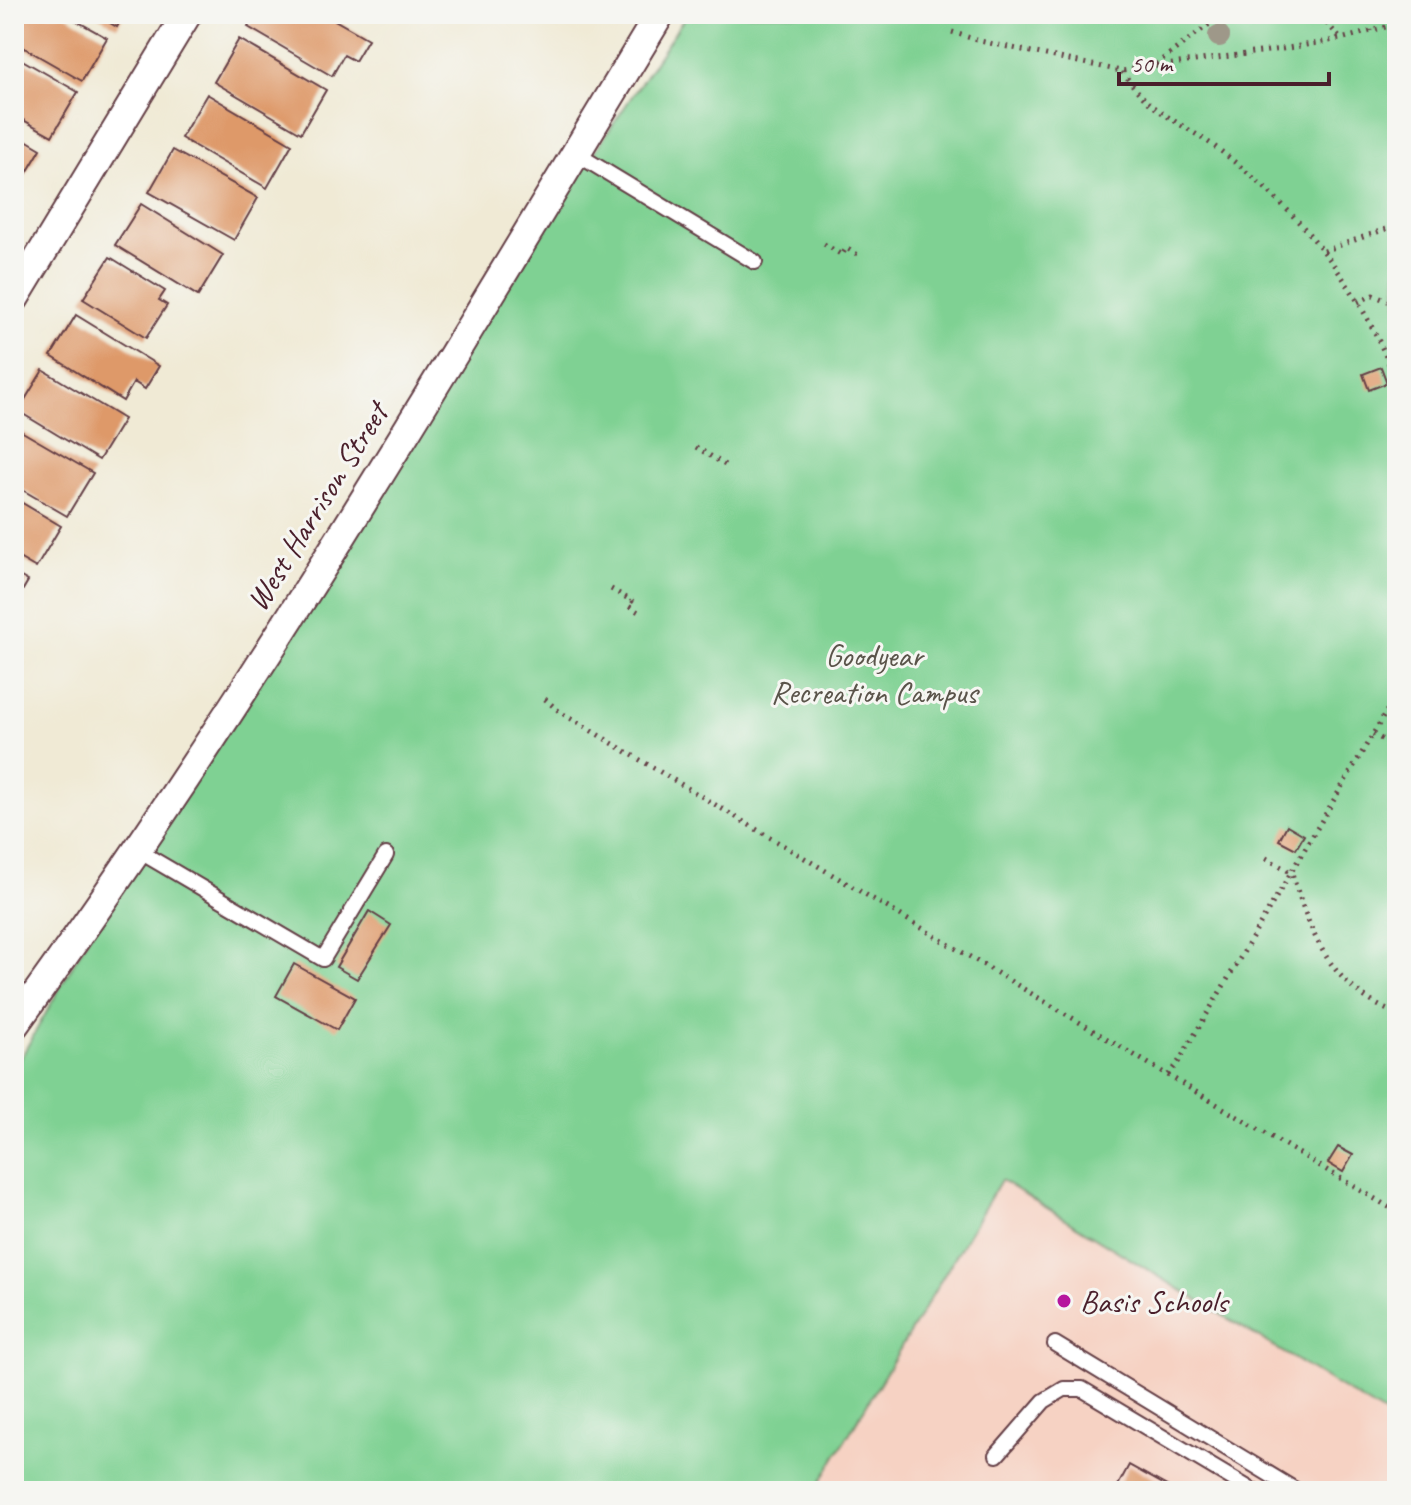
<svg xmlns="http://www.w3.org/2000/svg" width="1411" height="1505" viewBox="0 0 1411 1505" font-family="Caveat,sans-serif">
  <rect width="100%" height="100%" fill="#f6f6f2"/>
  <filter id="ink" filterUnits="userSpaceOnUse"><feTurbulence type="fractalNoise" baseFrequency=".0125" numOctaves="2"/><feDisplacementMap in="SourceGraphic" scale="16" xChannelSelector="R" yChannelSelector="G"/><feConvolveMatrix kernelMatrix="1 2 1 2 8 2 1 2 1" color-interpolation-filters="sRGB"/></filter>
  <filter id="wash" filterUnits="userSpaceOnUse"><feTurbulence type="fractalNoise" baseFrequency=".006" numOctaves="4" result="noise"/><feDisplacementMap in="SourceGraphic" scale="32" xChannelSelector="R" yChannelSelector="G"/><feGaussianBlur stdDeviation="1.8" result="paint"/><feColorMatrix in="noise" values="0 0 0 0 0 0 0 0 0 0 0 0 0 0 0 0 0 1.4 0 .05"/><feComposite in="paint" operator="in"/></filter>
  <g filter="url(#wash)">
    <rect width="100%" height="100%" fill="#f0ead5"/>
    <polygon fill="#f6d2c3" points="1001,1180 1397,1422 1397,1491 815,1491"/>
    <polygon fill="#7fd193" stroke="#64785f" stroke-width="2" points="687,14 1397,14 1397,1422 1001,1180 815,1491 14,1491 14,1070 137,850 383,468"/>
    <g id="blocks">
      <g fill="#de9969">
        <polygon points="14,14 64,14 107,38 82,81 14,42"/>
        <polygon points="95,14 124,14 117,27"/>
        <polygon points="256,14 324,14 368,39 355,61 344,55 332,76 248,27"/>
        <polygon points="239,39 326,90 301,133 214,82"/>
        <polygon points="17,57 78,92 52,136 14,115 14,62"/>
        <polygon points="207,94 292,144 267,188 181,138"/>
        <polygon points="14,133 41,149 16,191 14,190"/>
        <polygon points="173,150 258,198 234,240 149,192"/>
        <polygon points="141,204 223,255 198,296 115,245"/>
        <polygon points="110,257 165,291 159,300 167,305 146,338 83,299"/>
        <polygon points="76,315 159,366 145,389 134,382 123,401 51,356"/>
        <polygon points="1381,367 1387,383 1369,390 1363,374"/>
        <polygon points="43,370 124,419 99,460 18,411"/>
        <polygon points="14,427 93,473 67,516 14,485"/>
        <polygon points="14,498 61,526 36,568 14,555"/>
        <polygon points="14,573 28,581 14,605"/>
        <polygon points="1287,825 1304,835 1296,849 1279,840"/>
        <polygon points="369,911 391,925 357,979 336,967"/>
        <polygon points="294,964 355,998 337,1030 276,996"/>
        <polygon points="1338,1147 1353,1155 1343,1172 1328,1163"/>
        <polygon points="1129,1465 1176,1491 1115,1491"/>
      </g>
    </g>
  </g>
  <g filter="url(#ink)">
    <use href="#blocks" fill-opacity="0" stroke="#633d44" stroke-width="2"/>
    <g fill="none" stroke-linecap="round" stroke-linejoin="round">
      <g stroke="#633d44" stroke-width="18">
        <g id="lane">
          <polyline points="575,153 755,262"/>
          <polyline points="137,850 323,959 386,855"/>
          <polyline points="1055,1344 1297,1491"/>
          <polyline points="997,1455 1044,1401 1064,1389 1082,1389 1253,1491"/>
        </g>
      </g>
      <g stroke="#633d44" stroke-width="32">
        <g id="street">
          <polyline points="14,299 187,14"/>
          <path d="M14 1025C250 702 453 355 660 14"/>
        </g>
      </g>
      <g stroke="#633d44" stroke-width="5" stroke-dasharray="2 6" stroke-linecap="butt">
        <polyline points="1314,14 1323,19 1341,39"/>
        <polyline points="1370,14 1371,31"/>
        <polyline points="952,32 980,41 1121,71 1282,49 1341,39 1397,24"/>
        <polyline points="1156,64 1223,14"/>
        <path d="M1122 72C1130 81 1137 92 1146 100 1168 120 1198 133 1222 152 1301 212 1364 291 1397 385"/>
        <polyline points="824,244 842,255 846,248 858,255"/>
        <polyline points="1324,251 1397,225"/>
        <polyline points="1358,302 1373,295 1397,305"/>
        <polyline points="696,447 730,468"/>
        <polyline points="611,589 632,601 628,606 642,614"/>
        <polyline points="545,699 560,712 1397,1212"/>
        <polyline points="1373,734 1397,748"/>
        <path d="M1266 858 1292 873C1311 936 1331 988 1397 1014"/>
        <polyline points="1393,1013 1397,967"/>
        <polyline points="1168,1075 1179,1061 1389,707 1397,688"/>
      </g>
      <use href="#lane" stroke="#fff" stroke-width="14"/>
      <use href="#street" stroke="#fff" stroke-width="28"/>
    </g>
    <circle fill="#9e9889" cx="1219" cy="36" r="11"/>
  </g>
  <circle fill="#b5179e" stroke="#f6f6f2" stroke-width="3" cx="1064" cy="1301" r="8"/>
  <g text-anchor="middle" dominant-baseline="central" stroke-width="6" stroke-linejoin="round" paint-order="stroke">
    <g font-size="32" fill="#4a1f2b" stroke="#f6f6f2">
      <text transform="translate(317 507) rotate(-58)">West Harrison Street</text>
    </g>
    <g font-size="32" fill="#5a544a" stroke="#f6f6f2">
      <text x="874" y="655">Goodyear<tspan x="874" dy="37">Recreation Campus</tspan></text>
    </g>
    <g font-size="32" fill="#4a1f2b" stroke="#f6f6f2" text-anchor="start">
      <text x="1080" y="1301">Basis Schools</text>
    </g>
  </g>
  <rect width="1411" height="1505" fill="none" stroke="#f6f6f2" stroke-width="48"/>
  <path d="M1119 72v12h210v-12" fill="none" stroke="#4a1f2b" stroke-width="4"/>
  <text x="1131" y="72" font-size="24" fill="#4a1f2b" stroke="#f6f6f2" stroke-width="6" paint-order="stroke">50 m</text>
</svg>
